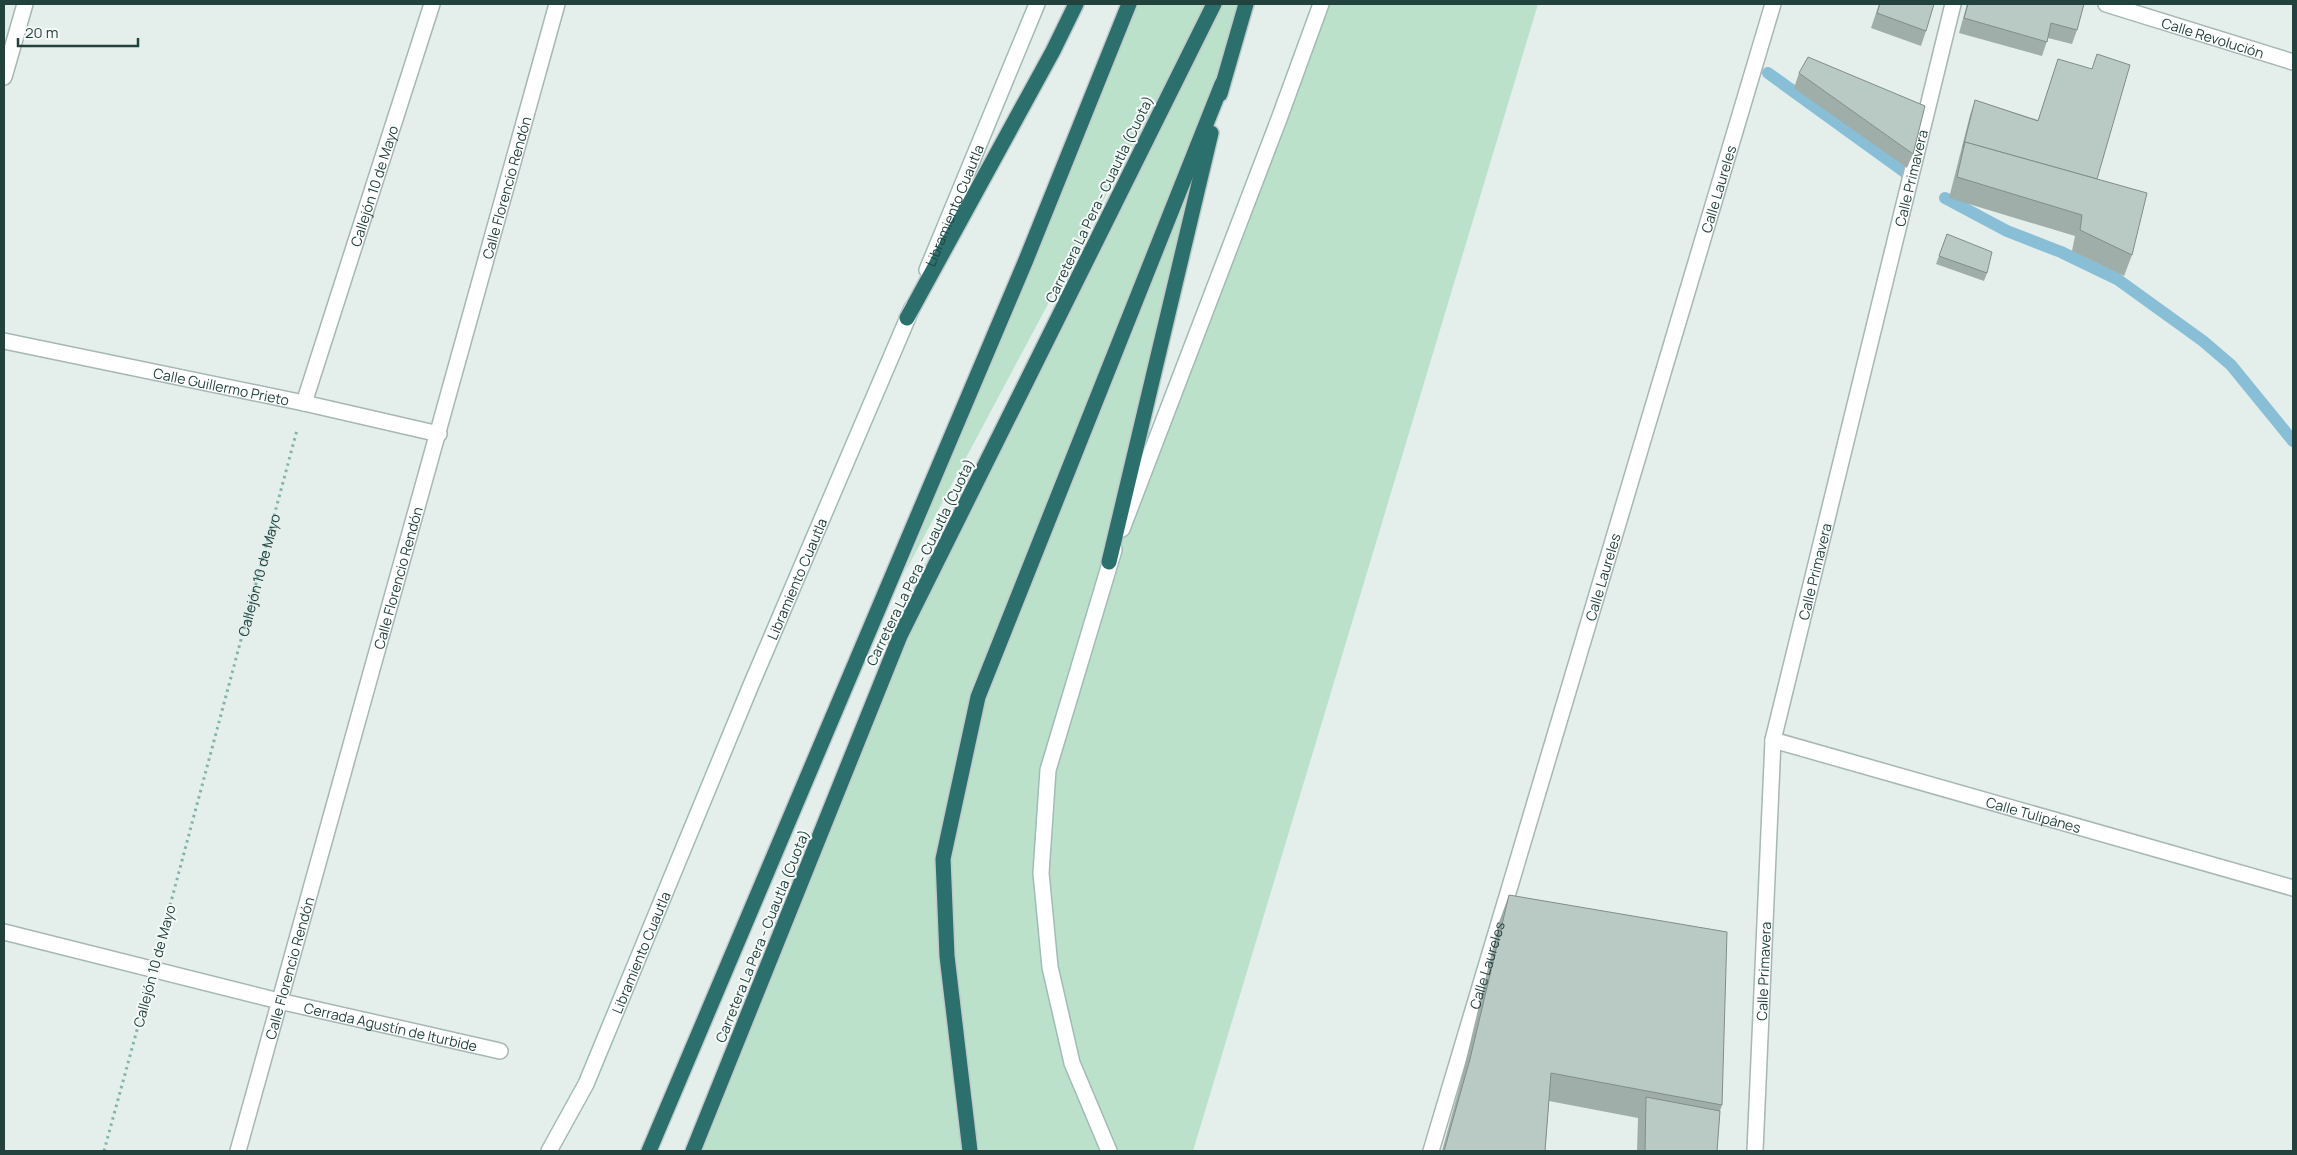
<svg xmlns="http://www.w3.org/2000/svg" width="2297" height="1155" viewBox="0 0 2297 1155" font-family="Manrope,sans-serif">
  <rect width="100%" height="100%" fill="#e4eeeb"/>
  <g fill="#bbe1cb">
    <polygon points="1129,4 1208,4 904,574"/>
    <polygon points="1219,4 1241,4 1105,566 1043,773 1045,971 1102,1151 698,1151 900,636"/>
    <polygon points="1312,4 1538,4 1193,1151 1109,1151 1072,1063 1041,873 1048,770 1109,562"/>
  </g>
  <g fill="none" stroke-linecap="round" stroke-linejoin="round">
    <g stroke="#88bfd7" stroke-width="12">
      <polyline points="1768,73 1913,178"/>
      <polyline points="1945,198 2007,231 2061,252 2117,279 2203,341 2231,365 2293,441"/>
    </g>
    <g stroke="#a6b7b4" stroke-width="18">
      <g id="minor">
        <path id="s2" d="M2106 4 2293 62"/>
        <polyline points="4,77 25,4"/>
        <path id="s3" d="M4 341 304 403 439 434"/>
        <path id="s4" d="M304 403 432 4"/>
        <path id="s5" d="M1773 740 2293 888"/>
        <path id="s6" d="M4 932 279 1001 500 1051"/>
        <path id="s7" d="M238 1151 557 4"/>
        <path id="s8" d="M1431 1151 1773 4"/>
        <path id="s9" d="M1755 1151 1773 740 1953 4"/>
      </g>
    </g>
    <g stroke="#a1bbb6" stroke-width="18">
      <g id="secondary">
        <path id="s10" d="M927 270 1037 4"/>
        <polyline points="1122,529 1279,119 1321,4"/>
        <path id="s11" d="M549 1151 586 1084 751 685 912 308"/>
        <polyline points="1109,1151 1072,1063 1050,967 1041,873 1048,770 1114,550"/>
      </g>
    </g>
    <g stroke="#c1cac9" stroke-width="18">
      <g id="motorway">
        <polyline points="1220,94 1246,4"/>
        <polyline points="907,318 1053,51 1076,4"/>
        <polyline points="1109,562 1211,133"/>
        <polyline points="649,1151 1026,260 1129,4"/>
        <polyline points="693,1151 900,636 1214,4"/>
        <polyline points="970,1151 947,956 943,859 978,697 1222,84"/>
      </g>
    </g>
    <g stroke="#82b4ac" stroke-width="3" stroke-dasharray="2.5 4" stroke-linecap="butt">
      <path id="s1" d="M160 943 297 430"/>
      <polyline points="104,1151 146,997"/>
    </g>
    <use href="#minor" stroke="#fff" stroke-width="15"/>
    <use href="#secondary" stroke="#fff" stroke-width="15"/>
    <use href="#motorway" stroke="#2b706d" stroke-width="15"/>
  </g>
  <g fill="#9faea9">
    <polygon points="1879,4 1934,4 1926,31 1921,46 1871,28"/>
    <polygon points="1967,4 2084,4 2077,30 2072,44 2048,38 2042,56 1959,33"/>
    <polygon points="2058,59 2097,179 2132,255 2124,276 2072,251 2075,236 1949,198 1970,115 1975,100 2038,120"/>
    <polygon points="1799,73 1913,154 1907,168 1794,88"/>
    <polygon points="1947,234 1987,273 1984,281 1936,264"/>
    <polygon points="1509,895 1722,1105 1720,1111 1717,1151 1637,1151 1638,1118 1549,1101 1545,1151 1442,1151 1460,1085 1499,922"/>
  </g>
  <g fill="#b9cac5" stroke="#828d8a">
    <polygon points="1880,4 1934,4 1926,31 1877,13"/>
    <polygon points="1968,4 2084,4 2077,30 2051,23 2047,42 1964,18"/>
    <polygon points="2097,54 2130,65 2097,179 1965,142 1963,148 1975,100 2038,121 2058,59 2092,69"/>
    <polygon points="1808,57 1925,106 1913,154 1799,73"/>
    <polygon points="1965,142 2147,193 2132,255 2080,230 2082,215 1957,177"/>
    <polygon points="1947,234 1992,252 1987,273 1939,256"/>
    <polygon points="1509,895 1727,932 1722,1105 1551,1073 1545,1151 1444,1151 1470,1059"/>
    <polygon points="1646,1097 1720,1111 1717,1151 1645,1151"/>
  </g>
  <g text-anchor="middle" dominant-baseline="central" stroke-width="4" stroke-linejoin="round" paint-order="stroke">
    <g font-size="14" fill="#22423e" stroke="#f5faf8">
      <text stroke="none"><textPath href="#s2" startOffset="112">Calle Revolución</textPath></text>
      <text stroke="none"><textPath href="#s9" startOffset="990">Calle Primavera</textPath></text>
      <text stroke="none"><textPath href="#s4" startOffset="228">Callejón 10 de Mayo</textPath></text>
      <text stroke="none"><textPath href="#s7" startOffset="1000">Calle Florencio Rendón</textPath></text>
      <text stroke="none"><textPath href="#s8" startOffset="1004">Calle Laureles</textPath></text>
      <text transform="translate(1099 199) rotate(-64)">Carretera La Pera - Cuautla (Cuota)</text>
      <text stroke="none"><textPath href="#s10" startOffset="70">Libramiento Cuautla</textPath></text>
      <text stroke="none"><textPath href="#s3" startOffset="222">Calle Guillermo Prieto</textPath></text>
      <text transform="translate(920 562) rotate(-64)">Carretera La Pera - Cuautla (Cuota)</text>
      <text stroke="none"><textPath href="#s9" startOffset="585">Calle Primavera</textPath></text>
      <text stroke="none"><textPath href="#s1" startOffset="381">Callejón 10 de Mayo</textPath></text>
      <text stroke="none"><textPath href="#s8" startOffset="599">Calle Laureles</textPath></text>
      <text stroke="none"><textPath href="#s7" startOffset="595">Calle Florencio Rendón</textPath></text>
      <text stroke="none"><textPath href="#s11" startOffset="624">Libramiento Cuautla</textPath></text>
      <text stroke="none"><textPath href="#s5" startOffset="271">Calle Tulipánes</textPath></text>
      <text transform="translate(762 936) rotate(-68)">Carretera La Pera - Cuautla (Cuota)</text>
      <text stroke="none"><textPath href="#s11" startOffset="219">Libramiento Cuautla</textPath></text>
      <text transform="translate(154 966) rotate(-75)">Callejón 10 de Mayo</text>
      <text stroke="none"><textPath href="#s8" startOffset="194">Calle Laureles</textPath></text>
      <text stroke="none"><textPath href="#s7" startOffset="190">Calle Florencio Rendón</textPath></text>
      <text stroke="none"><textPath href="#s9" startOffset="180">Calle Primavera</textPath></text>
      <text stroke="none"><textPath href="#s6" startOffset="398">Cerrada Agustín de Iturbide</textPath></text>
    </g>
  </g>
  <rect width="2297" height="1155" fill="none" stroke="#22423e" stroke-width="10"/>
  <path d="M18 38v8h120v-8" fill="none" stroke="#22423e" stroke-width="2.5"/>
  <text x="25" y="38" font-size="15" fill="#22423e" stroke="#f5faf8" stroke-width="4" paint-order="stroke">20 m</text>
</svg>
